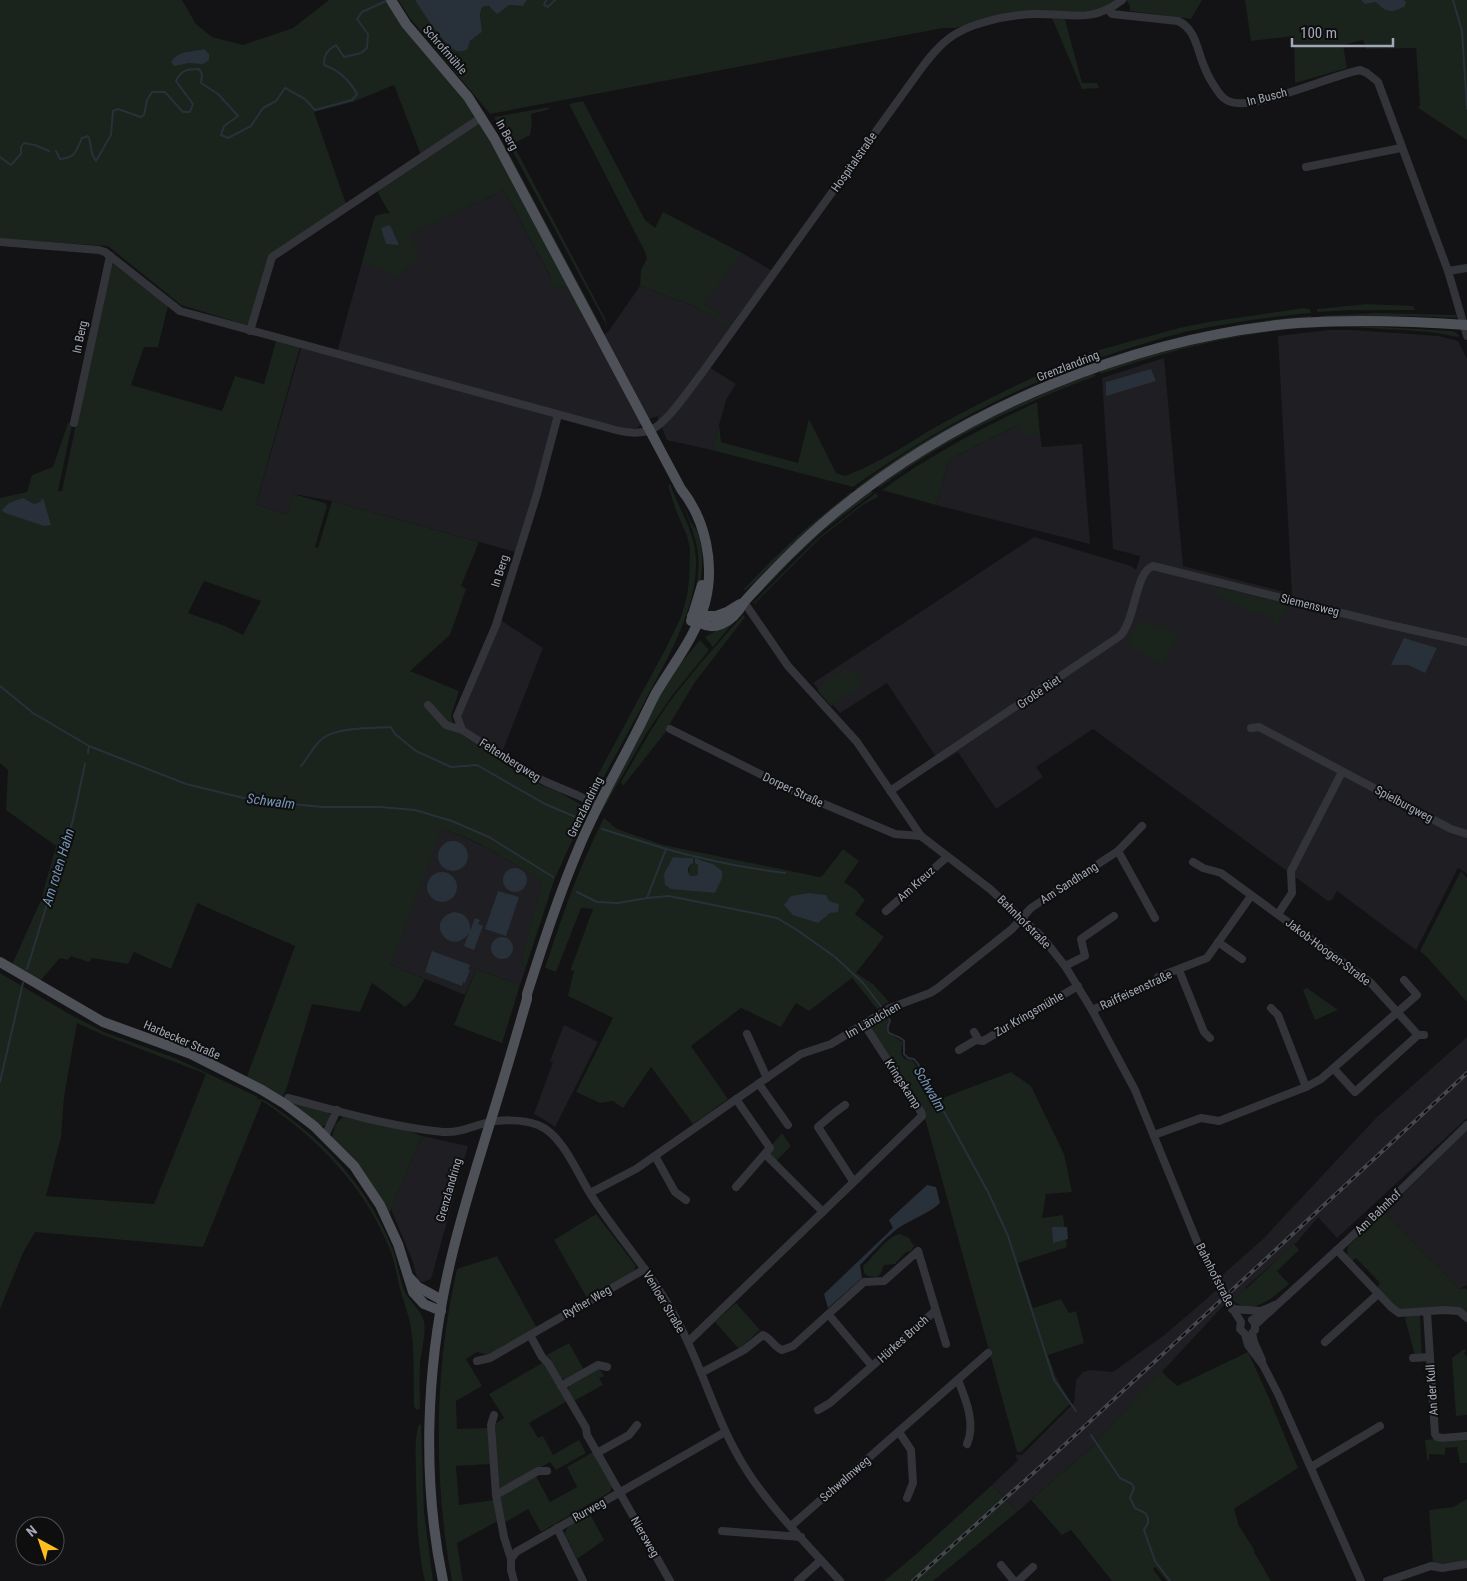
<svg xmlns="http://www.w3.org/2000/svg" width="1467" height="1581" viewBox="0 0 1467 1581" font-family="'Roboto Condensed',sans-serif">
  <rect width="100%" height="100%" fill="#131214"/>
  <g fill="#1f1e22">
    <polygon points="504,190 555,286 570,288 597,339 608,332 640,286 699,308 742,253 771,270 734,325 704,364 736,384 726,400 712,450 667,440 657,416 645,421 637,428 630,429 557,412 534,498 515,552 332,501 294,494 287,515 256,504 301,348 336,356 375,216 386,213 409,235"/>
    <polygon points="1329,330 1353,330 1438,336 1458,341 1467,359 1467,874 1458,868 1416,950 1337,891 1332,900 1328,901 1093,729 1036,767 1043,777 996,809 958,752 940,763 887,683 840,713 813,683 1034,537 1131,566 1136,570 1140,556 1113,549 1102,378 1164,358 1183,566 1292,594 1278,336"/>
    <polygon points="1018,425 1021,434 1040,434 1042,447 1082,444 1090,544 936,505 949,460"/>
    <polygon points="499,619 543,648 501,755 463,729 459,716"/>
    <polygon points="440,828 462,836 489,849 543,881 521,962 526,967 520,985 476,969 465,995 391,965 420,877"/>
    <polygon points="564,1025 598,1042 555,1127 542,1118 534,1114 553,1062 550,1061"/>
    <polygon points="1467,1037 1467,1118 1337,1238 1318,1217 1297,1242 1245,1288 1247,1290 1233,1301 1232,1298 1224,1305 1093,1446 1017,1512 992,1485 1018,1460 1015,1455 1022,1455 1074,1403 1076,1380 1083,1372 1090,1370 1113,1372 1163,1336 1195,1309 1223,1284 1219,1278 1263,1239 1377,1117"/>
    <polygon points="1467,1130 1467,1285 1459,1289 1431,1259 1430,1260 1385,1212"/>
    <polygon points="422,1136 468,1146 431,1279 423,1282 418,1281 417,1278 413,1262 391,1209"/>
  </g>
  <g fill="#1a231c" fill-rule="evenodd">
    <polygon points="0,0 182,0 196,24 212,37 243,45 293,28 329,0 388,0 474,110 476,118 421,155 394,85 353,102 314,112 346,204 270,255 251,323 246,325 181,305 108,246 0,239"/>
    <polygon points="398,0 415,0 470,41 482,32 480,14 482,7 509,5 523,6 527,0 1116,0 1102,9 1092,11 1010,15 955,28 943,28 490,114 409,17"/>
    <polygon points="1126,0 1202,0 1191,19 1130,11 1130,6"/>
    <polygon points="1245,0 1467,0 1467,140 1418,108 1420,105 1416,48 1366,49 1363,40 1343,45 1347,68 1295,83 1294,36 1251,41"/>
    <polygon points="1052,18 1065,19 1082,83 1097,83 1099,88 1082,89"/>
    <polygon points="583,101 645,220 655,228 663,212 742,253 704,304 734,325 731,328 699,308 640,286 641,270 647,259 645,252 569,104"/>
    <polygon points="550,107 547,110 531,114 532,124 530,135 513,144 605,318 608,332 605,322 494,117"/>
    <polygon points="481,122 582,310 579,312 565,287 548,286 551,278 504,190 410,235 422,258 403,270 400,277 362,262 375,216 386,213 390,214 378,193 380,187"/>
    <polygon points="498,139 501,140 506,148 601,326 602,333"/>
    <path d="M113 264 168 306 158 347H144L131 385 222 411 235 376 264 384 276 341 300 347 256 504 287 515 293 494 325 503 327 506 315 547 318 548 332 501 479 542 461 586 466 589 450 635 410 671 459 691 451 716 455 730 515 771 543 786 559 792 587 808 555 878 526 967 521 962 542 881C510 862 478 839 442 829L391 965 425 979 414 999 405 1007 372 983 360 1012 312 1004 286 1090 282 1098 328 1112 331 1117C329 1124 327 1126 320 1126L246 1079 295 946 197 903 171 969 134 952 128 964 92 958 89 962 71 956 68 960 60 958 40 981 10 969 41 900 56 846 6 810 8 770 0 763V498L27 492 32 475 53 467 68 423 73 420 58 491H62L109 266ZM204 581 261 601 243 635 225 626 188 613Z"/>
    <polygon points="1367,304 1413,306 1415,310 1352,310 1317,312 1317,309"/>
    <path d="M1304 308 1310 309 1311 313C1269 317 1227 323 1185 332 1154 340 1123 350 1093 360L1088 353 1179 328 1208 322Z"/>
    <polygon points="1378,313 1457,315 1456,318 1407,316 1320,318 1319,316"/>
    <path d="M1311 316 1310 318 1099 364 1094 362C1164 339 1237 321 1311 316Z"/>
    <path d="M1347 325 1453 331 1460 336 1457 337C1432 331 1407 330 1382 329 1364 328 1346 326 1328 327 1250 329 1173 349 1100 374L1101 370C1181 345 1262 327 1347 325Z"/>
    <path d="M1085 355 1088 362C1003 393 927 435 853 487L712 450 719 424 721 442 798 463 809 419 836 473 845 476C878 464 908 443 939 425 987 399 1035 375 1085 355Z"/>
    <path d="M1088 364V366L1067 375 858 490 855 489C924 434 1006 396 1088 364Z"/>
    <path d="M1094 373 1096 376C1020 404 945 439 879 488L878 486 925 454 986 419 1052 390Z"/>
    <path d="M1037 402 1040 434H1021L1018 425 949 460 936 505 882 490C930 455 983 427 1037 402Z"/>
    <path d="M670 484C679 508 695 533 696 559 698 608 667 659 645 701 627 734 610 766 592 798L586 797 666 648 681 617 687 596 689 580 690 548 687 536 675 508 668 485Z"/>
    <polygon points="852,491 853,494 793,544 750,586 745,590 743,590 773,559 803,531"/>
    <polygon points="869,491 874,492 824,530 792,560 758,595 758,593 812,537"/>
    <polygon points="876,493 878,497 864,504 819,539 756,602 755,605 754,602 818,538"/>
    <path d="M684 507C687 511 688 516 690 521 692 524 695 527 697 531 708 555 700 604 686 626 687 617 692 606 694 597 703 557 698 544 684 507Z"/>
    <polygon points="1217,587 1288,605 1277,626 1271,622 1275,620 1263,613 1257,615 1214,593"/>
    <polygon points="743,615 745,617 695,682 669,725 668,729 623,786 621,782 650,732 670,701 699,665"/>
    <polygon points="735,620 713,647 705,637"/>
    <polygon points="1139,621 1179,631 1162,666 1134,649 1128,640"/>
    <polygon points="700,640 709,650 671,697 647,732 602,811 600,809 670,676"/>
    <polygon points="846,668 853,669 862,681 862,685 831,706 818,691 818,687"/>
    <path d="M604 818 617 829 663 845 820 877 823 875 843 849 859 861 844 882 856 890 865 900 855 914 884 937 856 973 873 984 889 1002 877 1009 852 978 809 1011 796 1003 781 1027 741 1008 691 1046 728 1099 693 1124 651 1067 623 1108 613 1101 600 1103 576 1092 613 1018 568 996 574 970 570 971 593 909 581 908 556 972 545 968C562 916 579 866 604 818ZM673 857 693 858 688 873 691 876 698 875 700 859 713 864 718 885 715 893 698 891Z"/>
    <polygon points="1461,871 1467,878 1467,1002 1426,956 1420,951"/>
    <polygon points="476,969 520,985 502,1043 454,1025"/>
    <path d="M0 973 71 1015 104 1032 175 1058 258 1097 257 1099 264 1100C322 1137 367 1185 393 1250 398 1263 399 1277 404 1290 409 1301 419 1308 423 1318 428 1331 420 1354 420 1367 419 1381 420 1395 420 1409L416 1410 414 1406C413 1381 415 1354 411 1329 409 1315 404 1303 400 1289 397 1277 395 1264 391 1252 366 1188 318 1138 262 1101L203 1247 35 1232 23 1253 0 1309ZM77 1023 101 1034 206 1074 154 1204 46 1196 61 1137 64 1097Z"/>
    <polygon points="1307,988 1338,1010 1315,1020 1303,990"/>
    <path d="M887 1017 889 1022 886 1030C890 1037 898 1037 903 1043L901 1050 902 1056 905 1059 912 1060 918 1068 922 1066 940 1099 1011 1072 1031 1086 1064 1154 1072 1192 1046 1194 1042 1218 1063 1215 1067 1247 1018 1263 1033 1308 1061 1299 1069 1313 1076 1311 1084 1343 1048 1355 1056 1377 1071 1403 1021 1452H1017L923 1111 868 1028Z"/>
    <polygon points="343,1117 409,1131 422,1136 389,1214 332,1138 335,1125"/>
    <polygon points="782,1133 791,1146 775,1162 769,1156 771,1146"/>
    <polygon points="1385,1212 1430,1260 1431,1259 1459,1289 1465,1288 1467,1290 1467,1315 1461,1308 1456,1307 1401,1309 1394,1306 1377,1288 1380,1283 1356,1258 1352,1261 1347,1255 1348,1246"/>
    <polygon points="596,1214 636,1266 634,1271 587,1298 554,1240"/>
    <path d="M900 1234 909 1238 914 1246 911 1251 906 1252 895 1264 884 1265 881 1273 877 1277 868 1276 864 1273 863 1266C874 1257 887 1236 900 1234Z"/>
    <path d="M1294 1244 1299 1250 1277 1271 1289 1284C1273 1297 1254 1317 1233 1301Z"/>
    <path d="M497 1256 537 1328 488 1355 477 1352 466 1359 482 1386 456 1401 457 1429 488 1428 490 1464 456 1466 459 1505 494 1500 498 1521 457 1543 463 1581H452C433 1480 434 1369 457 1269Z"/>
    <polygon points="736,1303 760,1330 739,1349 715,1322"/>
    <polygon points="1420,1315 1422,1356 1415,1356 1405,1319 1407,1316"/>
    <polygon points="569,1343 584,1370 567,1380 561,1378 549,1357 545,1356"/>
    <polygon points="1464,1349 1466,1351 1464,1353 1467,1357 1467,1415 1456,1416 1452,1358"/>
    <polygon points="1248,1352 1269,1398 1298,1468 1234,1509 1239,1526 1255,1551 1254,1552 1271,1581 1167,1581 1155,1567 1153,1569 1162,1581 1112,1581 1071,1530 1062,1535 1031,1500 1093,1446 1161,1371 1177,1386"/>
    <polygon points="542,1363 545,1363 567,1401 529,1423 538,1438 543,1436 553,1455 579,1440 586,1453 556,1470 550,1462 501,1490 498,1487 495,1424 504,1418 489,1394"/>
    <polygon points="599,1368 604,1376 599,1378 603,1385 574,1401 568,1390 569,1385"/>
    <path d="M421 1424 424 1512 433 1581H425C417 1549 417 1513 416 1480 416 1462 414 1444 418 1426Z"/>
    <polygon points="1434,1439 1440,1442 1467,1440 1467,1463 1460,1463 1457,1447 1445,1448 1445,1455 1429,1454 1429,1461 1427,1459 1425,1440"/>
    <polygon points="593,1452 612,1486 610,1492 541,1532 528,1509 504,1523 500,1498 502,1495 536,1476 550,1502 577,1487 567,1467"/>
    <polygon points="992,1485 1017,1512 933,1581 884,1581 914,1556"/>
    <polygon points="1467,1499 1467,1560 1433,1565 1429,1510 1453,1507"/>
    <path d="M590 1514 604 1540 577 1559 565 1534C566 1523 581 1519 590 1514Z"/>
  </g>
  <g fill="#283139">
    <path d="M415 0H527L523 6 509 5 497 14 489 6 482 7 480 14 482 32 470 41 467 50C463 51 459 52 455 50 444 45 422 11 415 0Z"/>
    <path d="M1361 0H1404L1406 3 1405 6C1391 14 1386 12 1376 2L1365 4Z"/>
    <path d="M204 49 209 54V60L203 64 189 63 174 66 171 62C180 49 191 53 204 49Z"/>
    <polygon points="389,225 391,227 399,245 386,244 381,228"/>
    <polygon points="1151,369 1156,381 1106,396 1106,382"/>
    <polygon points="23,498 34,504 40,502 43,498 51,525 44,526 5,513 2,510 9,503"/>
    <polygon points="1404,638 1437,648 1425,673 1408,665 1391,665"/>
    <circle cx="453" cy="856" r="15"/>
    <path d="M673 857 693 858V863C689 865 688 868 688 873L691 876 698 875V865L695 863V858L713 864 722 871V878L715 893 671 889 665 885 664 874Z"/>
    <circle cx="515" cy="880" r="12"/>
    <circle cx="442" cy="887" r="15"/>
    <polygon points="498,891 519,897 506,936 485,929"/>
    <polygon points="809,893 826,895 829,901 839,904 838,912 830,913 818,923 793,915 784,905 791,896"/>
    <path d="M454 912C465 913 471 920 470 931L475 918 480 920 478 924 483 926 474 950 464 946 469 933C450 959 423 920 454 912Z"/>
    <circle cx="502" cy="948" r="11"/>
    <polygon points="432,951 470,965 468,969 470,970 465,983 463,982 462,986 425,972"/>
    <path d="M927 1185 936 1187 940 1203C927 1215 911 1219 897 1229 883 1240 872 1253 860 1265L862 1278 828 1308 824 1294 893 1228 889 1220Z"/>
    <polygon points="1052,1227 1067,1227 1068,1239 1053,1243"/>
  </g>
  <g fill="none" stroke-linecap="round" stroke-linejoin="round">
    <g stroke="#283139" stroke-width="2">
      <polyline points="546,0 544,5 548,7 555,0"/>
      <polyline points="1453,0 1462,31 1467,109"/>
      <path d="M56 151 60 159C76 158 76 151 82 138L88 136C93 146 88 150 96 161L111 135 113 111 118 109 141 117 144 115 147 100 152 92H165L183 112H190L193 104 176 81C181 70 187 69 199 69L202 74 201 83 218 94 238 116 224 126 221 135 228 138 251 126 263 108 276 101 285 88 305 99 315 110 352 100 357 94C350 81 338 70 324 65 323 55 328 50 336 45L344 57 361 53 367 48 368 34 357 19 362 12 386 1"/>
      <polyline points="0,157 11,165 21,154 21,147 24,143 35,145 49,151"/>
      <polyline points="0,686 33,713 89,746 186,784 252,800 322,807 380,807 415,810 452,821 489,837 553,877"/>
      <polyline points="88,753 89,746"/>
      <path d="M301 766C308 758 314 745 323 738 338 727 373 728 391 727L395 734 416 751 451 767 477 765 545 804 578 818"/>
      <polyline points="602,829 666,849 647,898"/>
      <path d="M666 849C705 860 745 868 785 873"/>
      <polyline points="577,892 597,902 618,903 647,898 669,896 777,918 797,930 835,957 863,983 883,1009"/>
      <polyline points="27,969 73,820 85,764"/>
      <path d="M886 1013 890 1021C882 1038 896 1032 904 1041V1054L908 1058 914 1059 918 1064 989 1194 1008 1236 1054 1380 1076 1411"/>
      <polyline points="0,1082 23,983"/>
      <polyline points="1091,1435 1120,1478 1132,1484 1134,1488 1130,1498 1135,1508 1145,1513 1148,1518 1148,1523 1144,1530 1155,1561 1170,1581"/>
    </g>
    <g stroke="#33343a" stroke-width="8">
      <path d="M1108 9 1112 14 1178 21C1196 29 1197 50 1204 66 1207 74 1212 83 1217 90 1220 95 1224 100 1231 102 1256 110 1329 76 1360 70L1367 73 1378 82 1448 271 1467 336"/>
      <polyline points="1306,167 1401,148"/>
      <path d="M0 242 99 250 105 252 180 311 616 430C627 433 636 434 648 431 665 427 690 388 702 373L910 84C921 69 932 52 947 40 967 23 1008 15 1034 14 1069 13 1091 24 1122 0"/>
      <polyline points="1448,271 1467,268"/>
      <polyline points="250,331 272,257 482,117"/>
      <polyline points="74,423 110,256"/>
      <polyline points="744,602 788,666 857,742 921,836 990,889 1042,937 1065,966 1092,1010 1135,1090 1198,1244 1215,1280 1241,1322 1240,1329 1245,1334 1248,1345 1263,1365 1278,1394 1361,1581"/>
      <polyline points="428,705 446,725 462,730 525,771 546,782 577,795 592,802 597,807"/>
      <polyline points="1251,728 1259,727 1451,829 1467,834"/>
      <polyline points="670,729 798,793 895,834 921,836"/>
      <polyline points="462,730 457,716 496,625 537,494 558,415"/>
      <path d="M890 791 1120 636C1136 619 1135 572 1153 566L1386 624 1467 642"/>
      <polyline points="1118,851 1155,918"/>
      <polyline points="1193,862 1203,868 1221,873 1370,982 1418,1035 1424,1035"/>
      <polyline points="886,911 947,857"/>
      <polyline points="1278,914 1292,893 1291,871 1342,772"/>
      <polyline points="1218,942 1242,959"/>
      <polyline points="1065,966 1085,956 1081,939 1114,916"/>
      <polyline points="1179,970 1204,1032 1210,1038"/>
      <polyline points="1271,1008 1278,1015 1306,1087"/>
      <polyline points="1092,1010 1155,983 1158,977 1207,958 1251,896"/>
      <polyline points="974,1032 979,1040"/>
      <polyline points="747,1034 767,1078"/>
      <polyline points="959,1050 976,1040 983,1041 1078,986"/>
      <polyline points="1334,1069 1355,1092 1418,1035"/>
      <polyline points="759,1084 788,1125"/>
      <path d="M288 1098C339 1111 391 1127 443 1132 457 1133 469 1128 482 1124 499 1119 522 1119 538 1125 563 1135 577 1173 591 1195 619 1238 654 1276 678 1322 703 1369 716 1421 744 1466 768 1506 809 1546 840 1581"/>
      <polyline points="845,1105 833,1114 818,1127 853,1181"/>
      <polyline points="1154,1135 1201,1118 1219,1121 1306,1087 1321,1079 1417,995 1404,980"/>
      <polyline points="325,1136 337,1110"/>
      <polyline points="765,1154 823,1212"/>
      <polyline points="655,1156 675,1192 686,1200"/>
      <polyline points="736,1187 770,1148 736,1099"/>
      <polyline points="590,1193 636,1169 801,1054 831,1044 890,1008 930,993 938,988 1012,929 1031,908 1118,851 1142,826"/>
      <polyline points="1337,1250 1391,1307 1399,1313 1444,1310 1459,1311 1467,1318"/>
      <polyline points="1232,1309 1261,1311 1275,1305"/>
      <polyline points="1427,1312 1435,1434 1437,1437 1442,1438 1467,1436"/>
      <polyline points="829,1315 872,1366"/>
      <polyline points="1252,1320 1264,1313"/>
      <polyline points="1255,1325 1373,1217 1467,1125"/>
      <polyline points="1255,1325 1255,1330 1252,1333 1254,1342 1262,1360"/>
      <polyline points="530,1335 542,1357 548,1363 586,1428 587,1435 670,1581"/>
      <polyline points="688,1342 922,1116 921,1112 864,1024"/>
      <polyline points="1325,1342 1378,1294"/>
      <polyline points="1413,1358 1430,1357"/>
      <polyline points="477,1361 490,1358 645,1269"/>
      <path d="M701 1373 744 1350 763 1335C770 1337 774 1347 782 1350L793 1346 864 1282 884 1281 918 1251 946 1344"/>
      <path d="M958 1380C966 1400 976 1424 967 1444"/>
      <polyline points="561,1386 598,1365 607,1367"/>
      <polyline points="818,1410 830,1403 935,1311"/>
      <polyline points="494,1415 491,1425 496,1495 504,1537 511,1559 511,1570 514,1581"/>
      <polyline points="899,1432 911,1450 913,1483 907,1498"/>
      <polyline points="597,1453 629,1435 637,1425"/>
      <polyline points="1311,1467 1380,1426"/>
      <polyline points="496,1495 538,1471 547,1471"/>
      <polyline points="791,1526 988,1353"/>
      <polyline points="557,1528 583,1581"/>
      <polyline points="722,1531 801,1537"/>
      <polyline points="511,1559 516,1552 523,1548 725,1432"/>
      <polyline points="1001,1565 1014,1581"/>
      <polyline points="798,1581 821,1560"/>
      <polyline points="1018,1581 1033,1567"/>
      <polyline points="1387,1581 1431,1566 1442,1568 1467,1564"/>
    </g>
    <g stroke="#4f5159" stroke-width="10">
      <path d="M391 0 406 24 468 97 494 138 681 489C706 520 715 565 705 603 696 636 673 664 656 693 649 706 643 720 636 733 617 770 596 807 580 845 559 894 543 944 527 994V999C515 1040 503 1082 490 1123 475 1172 459 1221 448 1272 426 1371 422 1482 443 1581"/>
      <path d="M692 616C711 637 733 622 744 602 773 570 803 539 836 512 963 408 1134 337 1298 323 1354 319 1411 321 1467 325"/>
      <polyline points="696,616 716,616 727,612 740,604"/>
      <polyline points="691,621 702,585"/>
      <polyline points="0,962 103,1022 191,1054 262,1090 285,1104 314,1126 354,1166 380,1205 398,1244 413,1292 424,1304 441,1311"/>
      <polyline points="409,1277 418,1287 442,1300"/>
    </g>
    <g stroke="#46484f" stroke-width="4">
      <polyline id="rail" points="913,1581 1059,1450 1467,1073"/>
    </g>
    <use href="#rail" stroke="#0e0e0f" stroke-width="2" stroke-dasharray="5.5" stroke-linecap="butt"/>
  </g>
  <g text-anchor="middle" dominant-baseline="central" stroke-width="4" stroke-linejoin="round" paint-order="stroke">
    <g font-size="12" fill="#a3a8b6" stroke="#0e0e0f">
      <text transform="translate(445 50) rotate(49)">Schrofmühle</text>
      <text transform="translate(1267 97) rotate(-14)">In Busch</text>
      <text transform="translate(507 135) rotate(61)">In Berg</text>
      <text transform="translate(854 162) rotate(-55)">Hospitalstraße</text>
      <text transform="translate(80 337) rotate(-78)">In Berg</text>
      <text transform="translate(1068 366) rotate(-21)">Grenzlandring</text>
      <text transform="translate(500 571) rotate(-72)">In Berg</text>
      <text transform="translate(1310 605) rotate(14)">Siemensweg</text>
      <text transform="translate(1039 692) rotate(-34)">Große Riet</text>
      <text transform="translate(510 760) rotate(32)">Feltenbergweg</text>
      <text transform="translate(793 790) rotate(25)">Dorper Straße</text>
      <text transform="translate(1404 804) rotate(28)">Spielburgweg</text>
      <text transform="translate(585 807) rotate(-64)">Grenzlandring</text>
      <text transform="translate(1069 883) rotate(-33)">Am Sandhang</text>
      <text transform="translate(916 884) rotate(-42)">Am Kreuz</text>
      <text transform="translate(1024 922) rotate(45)">Bahnhofstraße</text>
      <text transform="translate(1328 952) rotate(37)">Jakob-Hoogen-Straße</text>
      <text transform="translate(1136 990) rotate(-25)">Raiffeisenstraße</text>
      <text transform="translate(1029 1014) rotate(-30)">Zur Kringsmühle</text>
      <text transform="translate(873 1020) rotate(-30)">Im Ländchen</text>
      <text transform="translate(182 1040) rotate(23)">Harbecker Straße</text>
      <text transform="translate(903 1084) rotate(57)">Kringskamp</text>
      <text transform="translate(449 1190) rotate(-74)">Grenzlandring</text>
      <text transform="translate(1378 1212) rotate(-44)">Am Bahnhof</text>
      <text transform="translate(1215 1275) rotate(63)">Bahnhofstraße</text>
      <text transform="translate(587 1302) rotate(-30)">Ryther Weg</text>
      <text transform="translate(664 1302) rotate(59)">Venloer Straße</text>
      <text transform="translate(903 1339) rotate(-42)">Hürkes Bruch</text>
      <text transform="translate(1432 1390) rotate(-94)">An der Kull</text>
      <text transform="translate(845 1479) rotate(-41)">Schwalmweg</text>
      <text transform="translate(589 1510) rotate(-29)">Rurweg</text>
      <text transform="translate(645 1537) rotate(60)">Niersweg</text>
    </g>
    <g font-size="14" font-style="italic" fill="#7695b5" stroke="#0e0e0f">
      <text transform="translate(271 801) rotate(7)">Schwalm</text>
      <text transform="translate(58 867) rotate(-73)">Am roten Hahn</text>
      <text transform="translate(930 1089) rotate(60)">Schwalm</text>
    </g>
  </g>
  <g transform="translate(40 1541) rotate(320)"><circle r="24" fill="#0e0e0f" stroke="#4a4c52"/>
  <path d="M0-4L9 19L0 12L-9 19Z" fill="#ffbe20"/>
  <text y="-8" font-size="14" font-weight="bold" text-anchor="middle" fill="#a3a8b6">N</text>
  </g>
  <path d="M1292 38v8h101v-8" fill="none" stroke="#a3a8b6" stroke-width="2.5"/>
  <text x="1300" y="38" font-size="15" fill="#a3a8b6" stroke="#0e0e0f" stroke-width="4" paint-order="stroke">100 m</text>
</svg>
